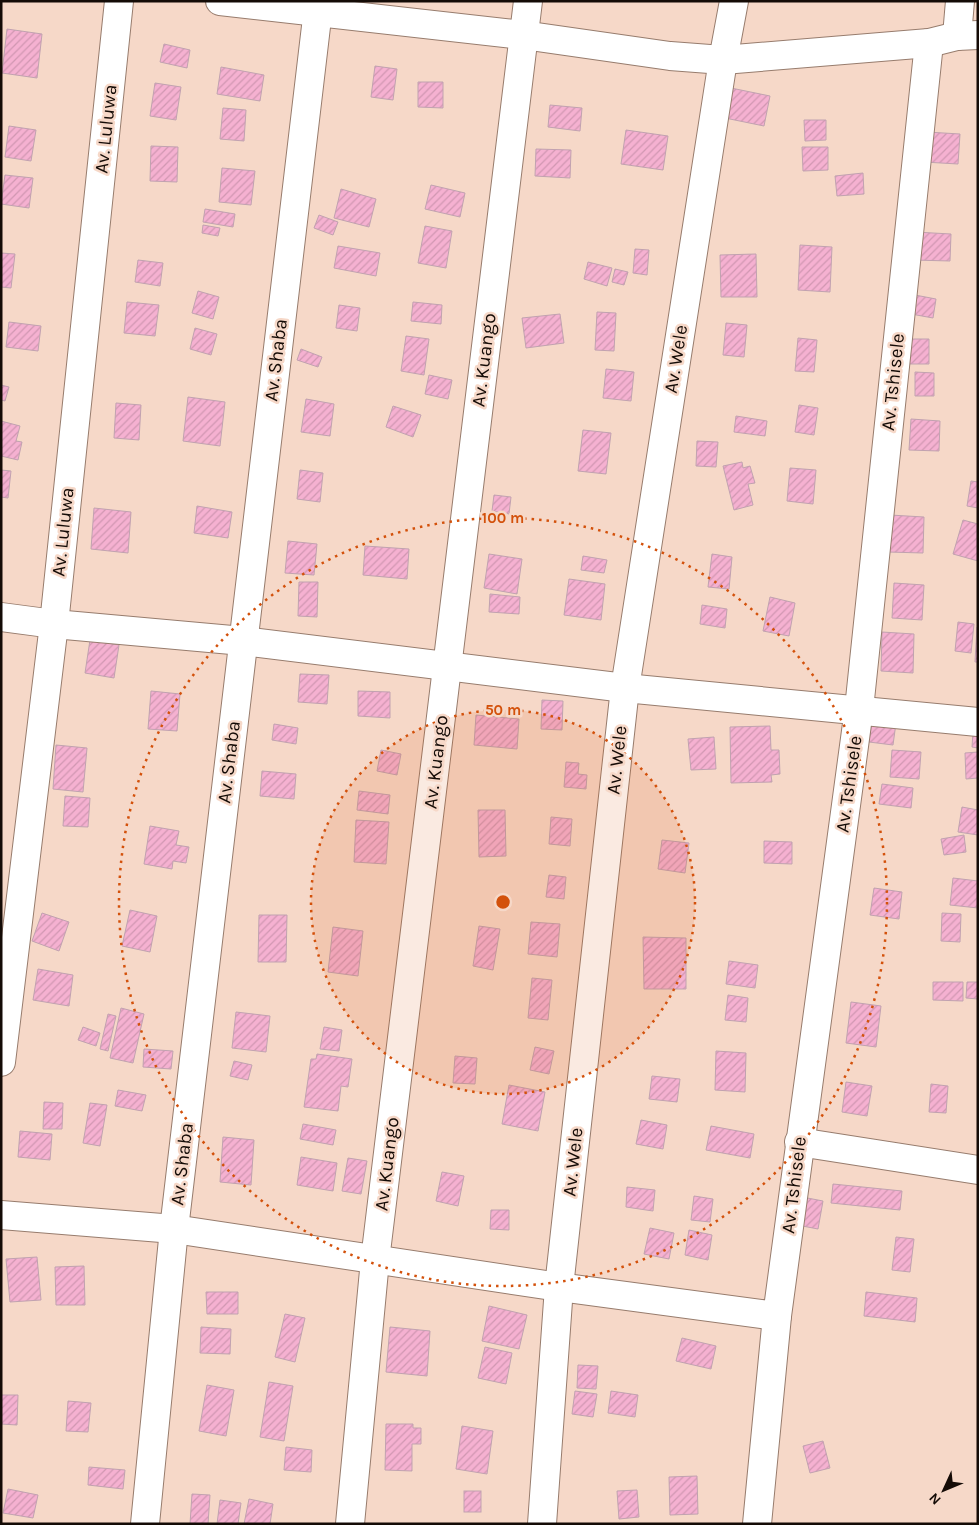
<svg xmlns="http://www.w3.org/2000/svg" width="979" height="1525" viewBox="0 0 979 1525" font-family="Karla,sans-serif">
  <defs>
    <pattern id="building-hatch" width="6" height="6" patternUnits="userSpaceOnUse" patternTransform="scale(1.25)"><rect width="6" height="6" fill="#f5b1d1"/><path d="M-1 1l2-2M0 6l6-6M5 7l2-2" fill="none" stroke="#d197b2"/></pattern>
  </defs>
  <rect width="100%" height="100%" fill="#f6d8c8"/>
  <g fill="url(#building-hatch)" stroke="#c1a2b0">
    <polygon points="7,29 42,34 37,78 2,73"/>
    <polygon points="164,44 190,50 187,68 160,62"/>
    <polygon points="375,66 397,69 393,100 371,97"/>
    <polygon points="221,67 264,75 260,101 217,94"/>
    <polygon points="418,82 443,82 443,108 418,107"/>
    <polygon points="155,83 181,87 176,120 150,116"/>
    <polygon points="731,88 770,96 764,126 725,118"/>
    <polygon points="550,105 582,108 580,131 548,127"/>
    <polygon points="223,108 246,110 244,141 220,139"/>
    <polygon points="804,120 826,120 826,140 805,141"/>
    <polygon points="9,126 36,130 31,161 5,157"/>
    <polygon points="626,130 668,136 663,170 621,164"/>
    <polygon points="927,132 960,134 958,164 924,162"/>
    <polygon points="151,146 178,147 177,182 150,181"/>
    <polygon points="802,147 828,147 828,170 803,171"/>
    <polygon points="536,149 571,150 570,178 535,176"/>
    <polygon points="222,168 255,171 251,205 219,202"/>
    <polygon points="863,173 864,194 837,196 835,176"/>
    <polygon points="5,175 33,178 29,208 1,204"/>
    <polygon points="431,185 465,193 460,217 425,209"/>
    <polygon points="341,189 376,199 369,227 334,218"/>
    <polygon points="205,209 235,214 233,227 203,222"/>
    <polygon points="319,215 338,222 333,235 314,228"/>
    <polygon points="203,225 220,228 218,236 202,233"/>
    <polygon points="425,226 452,231 446,268 418,263"/>
    <polygon points="915,232 951,234 950,261 914,260"/>
    <polygon points="800,245 832,247 830,292 798,290"/>
    <polygon points="338,246 380,253 376,276 334,268"/>
    <polygon points="635,249 649,250 647,275 633,273"/>
    <polygon points="1,253 15,254 11,288 1,287"/>
    <polygon points="756,254 757,297 721,297 720,255"/>
    <polygon points="138,260 163,263 160,286 135,282"/>
    <polygon points="588,262 612,268 607,286 584,279"/>
    <polygon points="615,269 628,272 624,285 612,282"/>
    <polygon points="198,291 219,297 213,319 192,313"/>
    <polygon points="915,295 936,299 933,318 911,314"/>
    <polygon points="127,302 159,305 155,336 124,333"/>
    <polygon points="413,302 442,305 441,324 411,321"/>
    <polygon points="339,305 360,308 357,331 336,328"/>
    <polygon points="597,312 616,313 614,351 595,350"/>
    <polygon points="560,314 564,343 526,348 522,318"/>
    <polygon points="9,322 41,326 38,351 6,347"/>
    <polygon points="726,323 747,325 744,357 723,355"/>
    <polygon points="195,328 217,334 211,355 190,349"/>
    <polygon points="406,336 429,339 424,375 401,371"/>
    <polygon points="798,338 817,340 814,372 795,371"/>
    <polygon points="902,339 929,339 929,364 901,364"/>
    <polygon points="301,349 322,357 318,367 297,360"/>
    <polygon points="606,369 634,372 631,401 603,398"/>
    <polygon points="915,372 934,373 934,396 915,396"/>
    <polygon points="429,375 452,380 448,399 425,394"/>
    <polygon points="1,385 9,387 5,401 1,400"/>
    <polygon points="188,397 225,402 220,446 183,441"/>
    <polygon points="306,399 334,404 330,436 301,432"/>
    <polygon points="116,403 141,405 139,440 114,438"/>
    <polygon points="799,405 818,408 814,435 795,432"/>
    <polygon points="393,406 421,415 413,437 386,427"/>
    <polygon points="736,416 767,421 765,436 734,432"/>
    <polygon points="911,419 940,421 939,451 909,450"/>
    <polygon points="1,421 20,426 16,441 22,442 18,460 1,456"/>
    <polygon points="583,430 611,433 606,474 578,471"/>
    <polygon points="697,441 718,442 716,467 696,466"/>
    <polygon points="742,462 743,468 750,466 755,483 748,484 753,505 734,510 723,466"/>
    <polygon points="790,468 816,470 813,504 787,501"/>
    <polygon points="1,470 11,471 8,498 1,497"/>
    <polygon points="300,470 323,473 320,502 297,499"/>
    <polygon points="971,481 978,482 978,508 967,506"/>
    <polygon points="494,495 511,497 509,514 492,511"/>
    <polygon points="197,506 232,512 228,538 194,533"/>
    <polygon points="94,508 131,512 128,553 91,549"/>
    <polygon points="890,515 924,517 923,553 888,552"/>
    <polygon points="963,520 978,524 978,561 953,554"/>
    <polygon points="288,541 317,544 314,575 285,573"/>
    <polygon points="365,546 409,549 407,579 363,575"/>
    <polygon points="489,554 522,559 517,594 484,588"/>
    <polygon points="712,554 732,557 729,589 708,587"/>
    <polygon points="583,556 607,560 604,573 581,570"/>
    <polygon points="569,579 605,584 601,620 564,615"/>
    <polygon points="299,582 318,582 317,617 298,616"/>
    <polygon points="894,583 924,585 922,620 892,618"/>
    <polygon points="490,594 520,597 519,614 489,612"/>
    <polygon points="770,597 795,603 789,636 763,631"/>
    <polygon points="702,605 727,609 725,628 700,624"/>
    <polygon points="958,622 974,624 971,653 955,651"/>
    <polygon points="977,627 978,627 978,662 975,662"/>
    <polygon points="882,632 914,634 913,673 881,671"/>
    <polygon points="90,640 119,645 114,678 85,673"/>
    <polygon points="300,674 329,675 327,704 298,702"/>
    <polygon points="151,691 180,694 177,731 148,729"/>
    <polygon points="358,691 390,692 390,718 358,716"/>
    <polygon points="542,700 563,701 562,730 541,729"/>
    <polygon points="476,715 519,719 517,749 474,745"/>
    <polygon points="872,720 896,723 893,745 869,742"/>
    <polygon points="274,724 298,728 296,744 272,740"/>
    <polygon points="770,726 771,750 779,750 780,774 771,775 772,782 731,783 730,727"/>
    <polygon points="973,732 978,732 978,748 972,747"/>
    <polygon points="714,737 716,769 691,770 688,739"/>
    <polygon points="56,745 87,748 83,792 53,789"/>
    <polygon points="381,750 401,754 397,775 377,771"/>
    <polygon points="892,750 921,752 919,779 890,777"/>
    <polygon points="978,752 978,778 966,779 965,753"/>
    <polygon points="566,762 579,763 578,774 587,775 586,789 564,787"/>
    <polygon points="262,771 296,774 294,799 260,796"/>
    <polygon points="882,784 913,788 911,808 879,804"/>
    <polygon points="359,791 390,795 388,814 357,810"/>
    <polygon points="65,796 90,798 88,827 63,826"/>
    <polygon points="962,807 978,810 978,835 958,832"/>
    <polygon points="478,810 505,810 506,856 479,857"/>
    <polygon points="551,817 572,819 570,846 549,844"/>
    <polygon points="356,820 389,822 386,864 354,862"/>
    <polygon points="150,826 179,831 176,845 189,847 186,863 173,861 172,869 144,864"/>
    <polygon points="964,835 966,852 944,855 941,839"/>
    <polygon points="662,840 689,843 685,873 658,869"/>
    <polygon points="764,841 792,842 792,864 764,863"/>
    <polygon points="549,875 566,877 564,899 546,897"/>
    <polygon points="953,878 978,881 978,908 950,905"/>
    <polygon points="874,888 902,892 899,919 870,915"/>
    <polygon points="130,910 157,916 150,952 122,946"/>
    <polygon points="42,913 69,922 59,951 32,941"/>
    <polygon points="942,913 961,914 960,942 941,941"/>
    <polygon points="259,915 287,915 286,962 258,962"/>
    <polygon points="531,922 560,924 557,957 528,954"/>
    <polygon points="479,926 500,929 493,970 473,966"/>
    <polygon points="333,927 363,931 358,976 328,972"/>
    <polygon points="643,937 686,938 686,989 644,989"/>
    <polygon points="729,961 758,965 755,988 726,984"/>
    <polygon points="38,969 73,975 69,1006 33,1000"/>
    <polygon points="532,978 552,980 548,1020 528,1018"/>
    <polygon points="933,982 963,982 963,1001 933,1000"/>
    <polygon points="967,982 978,982 978,999 966,998"/>
    <polygon points="728,995 748,998 746,1022 725,1020"/>
    <polygon points="851,1002 881,1006 876,1047 846,1043"/>
    <polygon points="121,1008 144,1014 133,1063 110,1058"/>
    <polygon points="236,1012 270,1016 266,1052 232,1048"/>
    <polygon points="108,1014 116,1016 108,1051 100,1049"/>
    <polygon points="83,1027 100,1033 96,1046 78,1040"/>
    <polygon points="324,1027 342,1030 339,1051 320,1049"/>
    <polygon points="535,1047 554,1051 549,1074 530,1070"/>
    <polygon points="144,1049 173,1051 171,1069 143,1067"/>
    <polygon points="716,1051 746,1053 745,1092 715,1090"/>
    <polygon points="317,1054 352,1059 348,1087 341,1086 338,1111 304,1107 311,1059 316,1059"/>
    <polygon points="455,1056 477,1058 475,1084 453,1083"/>
    <polygon points="234,1061 252,1065 248,1080 230,1076"/>
    <polygon points="652,1076 680,1079 677,1102 649,1099"/>
    <polygon points="846,1082 872,1086 867,1116 842,1112"/>
    <polygon points="931,1084 948,1086 946,1113 929,1112"/>
    <polygon points="509,1085 545,1092 538,1131 502,1124"/>
    <polygon points="118,1090 146,1095 142,1111 115,1106"/>
    <polygon points="44,1102 63,1103 62,1129 43,1129"/>
    <polygon points="90,1103 107,1105 100,1146 83,1143"/>
    <polygon points="641,1120 667,1125 663,1149 636,1144"/>
    <polygon points="303,1124 336,1130 333,1145 300,1139"/>
    <polygon points="711,1126 754,1134 750,1158 706,1150"/>
    <polygon points="20,1131 52,1134 50,1160 18,1157"/>
    <polygon points="223,1137 254,1140 251,1185 220,1182"/>
    <polygon points="301,1157 337,1163 333,1191 297,1185"/>
    <polygon points="348,1158 367,1161 361,1194 342,1191"/>
    <polygon points="442,1172 464,1176 458,1206 436,1201"/>
    <polygon points="833,1184 902,1191 900,1210 831,1203"/>
    <polygon points="627,1187 655,1190 653,1211 626,1207"/>
    <polygon points="694,1196 713,1199 710,1222 691,1220"/>
    <polygon points="797,1196 823,1201 818,1229 792,1224"/>
    <polygon points="491,1210 509,1210 509,1230 490,1229"/>
    <polygon points="650,1228 674,1233 669,1259 644,1254"/>
    <polygon points="689,1230 712,1235 708,1260 685,1255"/>
    <polygon points="896,1237 914,1239 910,1272 892,1270"/>
    <polygon points="37,1257 41,1300 10,1302 6,1259"/>
    <polygon points="84,1266 85,1305 56,1305 55,1267"/>
    <polygon points="206,1292 238,1292 238,1314 207,1314"/>
    <polygon points="866,1292 917,1298 915,1322 864,1316"/>
    <polygon points="489,1306 527,1315 519,1349 482,1341"/>
    <polygon points="285,1314 305,1318 295,1362 275,1357"/>
    <polygon points="201,1327 231,1329 230,1354 200,1353"/>
    <polygon points="390,1327 430,1331 427,1376 386,1372"/>
    <polygon points="682,1338 716,1346 711,1369 676,1361"/>
    <polygon points="485,1347 512,1353 506,1384 478,1378"/>
    <polygon points="578,1365 598,1366 596,1389 577,1388"/>
    <polygon points="269,1382 293,1386 284,1441 260,1437"/>
    <polygon points="207,1385 234,1390 226,1436 199,1431"/>
    <polygon points="575,1391 597,1394 593,1417 572,1414"/>
    <polygon points="611,1391 638,1395 635,1417 608,1413"/>
    <polygon points="1,1395 18,1395 17,1425 1,1424"/>
    <polygon points="68,1401 91,1403 88,1432 66,1431"/>
    <polygon points="386,1424 413,1424 413,1428 421,1428 421,1444 412,1444 412,1471 385,1470"/>
    <polygon points="462,1426 493,1431 487,1474 456,1469"/>
    <polygon points="823,1441 830,1468 810,1473 803,1446"/>
    <polygon points="286,1447 312,1450 311,1472 284,1470"/>
    <polygon points="89,1467 125,1470 123,1489 88,1485"/>
    <polygon points="697,1476 698,1514 670,1515 669,1477"/>
    <polygon points="8,1489 38,1495 33,1518 3,1513"/>
    <polygon points="637,1490 639,1517 619,1519 617,1491"/>
    <rect x="464" y="1491" width="17" height="21"/>
    <polygon points="192,1494 210,1495 208,1524 190,1524"/>
    <polygon points="249,1499 273,1504 270,1524 244,1524"/>
    <polygon points="220,1500 241,1503 238,1524 217,1524"/>
  </g>
  <g fill="none" stroke-linecap="round" stroke-linejoin="round">
    <g stroke="#977c6d" stroke-width="30">
      <g id="minor">
        <polyline points="220,1 523,35 670,56 723,60 929,43 957,36"/>
        <polyline points="960,1 957,36 978,35"/>
        <polyline points="1,617 54,624 243,641 625,688 978,722"/>
        <polyline points="1,1062 54,624 119,1"/>
        <polyline points="799,1142 978,1170"/>
        <polyline points="1,1215 174,1229 559,1287 777,1316"/>
        <polyline points="145,1524 174,1229 319,1"/>
        <polyline points="350,1524 375,1260 528,1"/>
        <polyline points="542,1524 559,1287 625,688 723,60 734,1"/>
        <polyline points="757,1524 777,1316 859,709 929,43"/>
      </g>
    </g>
    <use href="#minor" stroke="#fff" stroke-width="28"/>
  </g>
  <circle cx="503" cy="902" r="192" fill="#d3510b" fill-opacity=".12"/>
  <g fill="none" stroke="#d3510b" stroke-width="2.5" stroke-dasharray="2.5 5">
    <circle cx="503" cy="902" r="192"/>
    <circle cx="503" cy="902" r="384"/>
  </g>
  <g text-anchor="middle" dominant-baseline="central" stroke-width="5" stroke-linejoin="round" paint-order="stroke">
    <g font-size="19" fill="#140b06" stroke="#f6d8c8">
      <text transform="translate(106 129) rotate(-84)">Av. Luluwa</text>
      <text transform="translate(676 359) rotate(-81)">Av. Wele</text>
      <text transform="translate(276 360) rotate(-83)">Av. Shaba</text>
      <text transform="translate(484 360) rotate(-83)">Av. Kuango</text>
      <text transform="translate(893 382) rotate(-84)">Av. Tshisele</text>
      <text transform="translate(63 532) rotate(-84)">Av. Luluwa</text>
      <text transform="translate(617 760) rotate(-84)">Av. Wele</text>
      <text transform="translate(229 762) rotate(-83)">Av. Shaba</text>
      <text transform="translate(436 762) rotate(-83)">Av. Kuango</text>
      <text transform="translate(849 784) rotate(-82)">Av. Tshisele</text>
      <text transform="translate(573 1162) rotate(-84)">Av. Wele</text>
      <text transform="translate(182 1164) rotate(-83)">Av. Shaba</text>
      <text transform="translate(387 1164) rotate(-83)">Av. Kuango</text>
      <text transform="translate(794 1185) rotate(-83)">Av. Tshisele</text>
    </g>
  </g>
  <circle cx="503" cy="902" r="8" fill="#d3510b" stroke="#f6d8c8" stroke-width="2.5"/>
  <g font-size="15" text-anchor="middle" font-weight="bold" fill="#d3510b" stroke="#f6d8c8" stroke-width="5" stroke-linejoin="round" paint-order="stroke">
    <text x="503" y="523">100 m</text>
    <text x="503" y="715">50 m</text>
  </g>
  <rect width="979" height="1525" fill="none" stroke="#140b06" stroke-width="5"/>
  <g transform="translate(944 1490) rotate(226)" stroke="#f6d8c8" stroke-width="4" paint-order="stroke">
  <path d="M0-4L9 19L0 12L-9 19Z" fill="#140b06"/>
  <text y="-8" font-size="14" font-weight="bold" text-anchor="middle" fill="#140b06">N</text>
  </g>
</svg>
